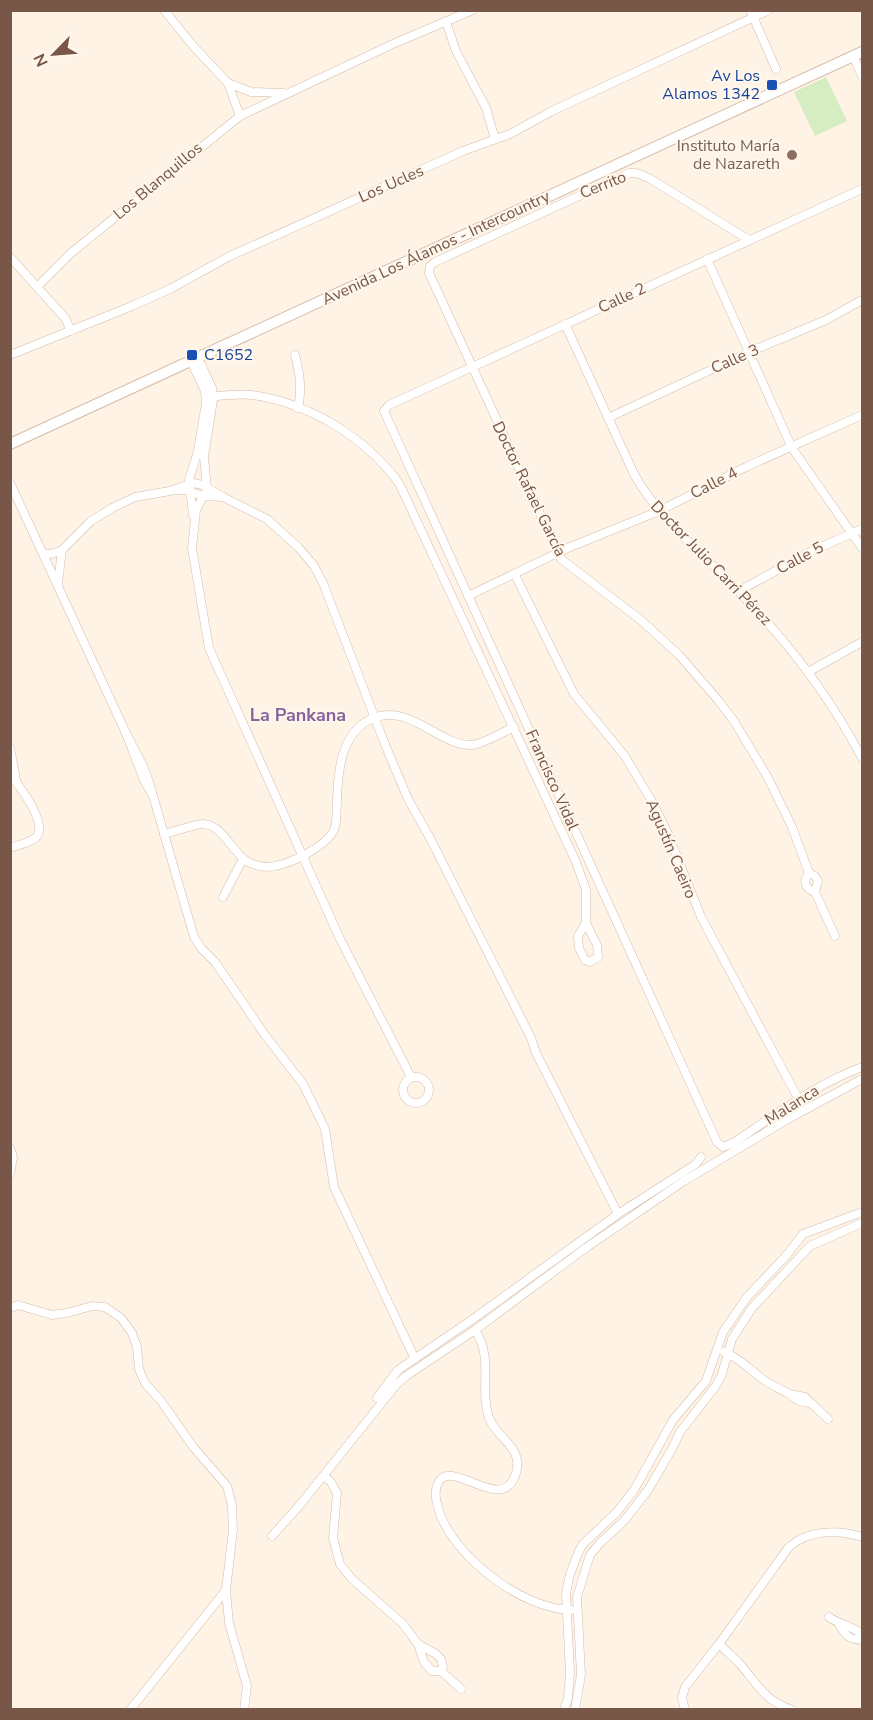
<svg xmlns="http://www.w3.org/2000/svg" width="873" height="1720" viewBox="0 0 873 1720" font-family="'Nunito Sans',sans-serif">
  <rect width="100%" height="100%" fill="#fef3e4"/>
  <polygon fill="#d5edc1" points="826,77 847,121 815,136 794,92"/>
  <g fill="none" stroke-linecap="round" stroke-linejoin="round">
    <g stroke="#d3bcac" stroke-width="9">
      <g id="minor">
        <polyline points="164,10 194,47 228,83 240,116"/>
        <polyline points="750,10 776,69"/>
        <polyline points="446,22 456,51 486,108 495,139"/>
        <polyline points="853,56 862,76"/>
        <polyline points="228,83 251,92 284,93"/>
        <path d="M862 189 389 405 384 411 717 1142 723 1147 733 1143C774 1116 816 1084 862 1067"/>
        <polyline points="749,240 649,178 636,173 629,173 435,262 430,266 429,273 561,559 642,621 680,656 718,700 734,721 767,776 792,827 809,873"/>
        <polyline points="10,257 65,318 71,331"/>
        <polyline points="707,259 792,448 862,548"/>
        <polyline points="37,287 71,253 240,116 395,43 473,10"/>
        <path d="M565 324 634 474C660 521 704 554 740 593 788 642 830 697 862 758"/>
        <polyline points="10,355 132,306 170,289 228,257 463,151 510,134 552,111 769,10"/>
        <path d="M295 355C300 374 302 389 298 408"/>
        <polyline points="198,358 212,388 213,400 204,457 207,489 196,510 192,548 209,648 340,939 411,1077"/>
        <polyline points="191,361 205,391 206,403 198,451 189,480 193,515"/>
        <path d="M206 396C221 397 237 393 252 395 309 403 365 437 399 483L576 862 586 890V923L578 936 579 948 585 960 590 962 598 957 597 945 586 923"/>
        <polyline points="608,418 749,352 826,320 862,300"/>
        <polyline points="10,483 125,731"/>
        <polyline points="223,497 267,519 299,548 314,566 323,583 386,747 408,799 430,838 531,1038 536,1053 618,1214 473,1319 398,1370 377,1398"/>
        <polyline points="62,550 91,521 112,508 135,497 170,491 193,483 203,485 223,497 203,496 186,490 175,490"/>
        <polyline points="43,553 51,554 62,550 58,583"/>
        <polyline points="515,575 574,694 624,755 653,803 668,834 701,917 799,1100"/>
        <polyline points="739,591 812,551 862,529"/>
        <polyline points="468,596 570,547 659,511 748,466 862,415"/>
        <polyline points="808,672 862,642"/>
        <polyline points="10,748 16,780"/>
        <path d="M10 775C19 785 47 822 37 836 33 842 18 845 10 848"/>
        <polyline points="153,796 144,780 125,731 143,766 149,782 194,937 201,948 215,962 265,1035 303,1084 325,1129 334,1187 415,1359"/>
        <path d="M164 834C173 832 198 823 204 824 224 826 232 853 248 862 256 866 267 868 275 866 292 863 324 847 333 832 338 824 336 810 337 800 338 770 341 732 373 718 410 703 441 747 472 745 486 743 501 733 514 727"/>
        <path d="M809 873 815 876 818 881 815 892C805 889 802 882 809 873Z"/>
        <polyline points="815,892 835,936"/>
        <polyline points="223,897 243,859"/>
        <circle cx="416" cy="1090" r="13"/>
        <polyline points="10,1148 13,1157 10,1174"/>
        <polyline points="618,1214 696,1164 701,1157"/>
        <polyline points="10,1308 18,1305 52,1315 67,1313 92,1306 105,1307 121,1318 132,1333 137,1347 139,1369 145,1383 161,1401 194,1448 227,1486 232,1505 233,1530 226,1590 229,1623 247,1686 244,1710"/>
        <path d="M475 1330C494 1358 479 1388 489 1418 497 1439 524 1447 516 1473 503 1517 452 1456 438 1483 433 1493 437 1504 440 1514 457 1559 523 1609 571 1610"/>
        <path d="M724 1352C740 1358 750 1370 764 1380 772 1386 781 1389 789 1394 797 1400 801 1403 811 1403L805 1397 789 1394"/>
        <polyline points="811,1403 828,1419"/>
        <polyline points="324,1476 331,1482 337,1493 333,1538 340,1564 352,1579 403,1624 418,1644 436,1654 441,1659 443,1666 441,1671 432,1671 424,1662 418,1644"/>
        <polyline points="272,1536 299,1506 396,1385 406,1376 475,1330 587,1247 684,1181 788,1119 862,1079"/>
        <path d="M829 1617C839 1624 849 1625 859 1632L861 1639"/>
        <path d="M839 1624C846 1637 849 1639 862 1640"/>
        <path d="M719 1644C726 1651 733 1657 740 1664 758 1685 764 1700 792 1710"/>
        <polyline points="441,1671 461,1689"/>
        <polyline points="130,1710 226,1590"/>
        <polyline points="564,1710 568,1698 570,1673 566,1593 570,1574 579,1551 583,1544 616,1513 634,1490 673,1420 706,1381 723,1332 747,1297 785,1257 803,1234 862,1212"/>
        <polyline points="575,1710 581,1675 577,1597 590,1555 600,1543 624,1521 648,1490 672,1449 680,1432 715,1387 721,1377 732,1339 752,1308 810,1246 862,1223"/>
        <path d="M685 1710 682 1698 685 1687 719 1644 789 1547C808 1530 838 1529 862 1537"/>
      </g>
    </g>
    <g stroke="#d6bba9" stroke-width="12">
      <polyline id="secondary" points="10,444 862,52"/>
    </g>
    <use href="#minor" stroke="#fff" stroke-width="8"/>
    <use href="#secondary" stroke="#fff" stroke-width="10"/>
  </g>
  <g fill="#1a4fb4" stroke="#fff7ec" stroke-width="2">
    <rect x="766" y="79" width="12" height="12" rx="3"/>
    <rect x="186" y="349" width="12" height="12" rx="3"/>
  </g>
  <circle fill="#8d6e63" stroke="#fff7ec" stroke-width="2" cx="792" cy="155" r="6"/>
  <g text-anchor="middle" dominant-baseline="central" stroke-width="4.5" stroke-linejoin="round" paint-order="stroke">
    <g font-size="16" fill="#164399" stroke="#fff7ec" text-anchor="end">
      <text x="760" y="76">Av Los<tspan x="760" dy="18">Alamos 1342</tspan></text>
      <text x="204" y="355" text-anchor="start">C1652</text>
    </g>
    <g font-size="16" fill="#785e54" stroke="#fff7ec" text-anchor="end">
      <text x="780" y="146">Instituto María<tspan x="780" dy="18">de Nazareth</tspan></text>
    </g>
    <g font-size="16" fill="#795748" stroke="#fff7ec">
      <text transform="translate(158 181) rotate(-40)">Los Blanquillos</text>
      <text transform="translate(391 184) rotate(-24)">Los Ucles</text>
      <text transform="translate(603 185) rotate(-22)">Cerrito</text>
      <text transform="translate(436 248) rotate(-25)">Avenida Los Álamos - Intercountry</text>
      <text transform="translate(622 298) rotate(-25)">Calle 2</text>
      <text transform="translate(735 359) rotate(-24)">Calle 3</text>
      <text transform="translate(714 483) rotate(-27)">Calle 4</text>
      <text transform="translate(529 489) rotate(64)">Doctor Rafael García</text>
      <text transform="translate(800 558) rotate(-28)">Calle 5</text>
      <text transform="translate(711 563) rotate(46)">Doctor Julio Carri Pérez</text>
      <text transform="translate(552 780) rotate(66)">Francisco Vidal</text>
      <text transform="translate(671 849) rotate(67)">Agustín Caeiro</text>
      <text transform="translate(792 1105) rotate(-32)">Malanca</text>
    </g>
    <g font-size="18" font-weight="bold" fill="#87639d" stroke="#fff7ec">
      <text x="298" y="715">La Pankana</text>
    </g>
  </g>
  <rect width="873" height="1720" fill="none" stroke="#795748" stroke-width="24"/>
  <g transform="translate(54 54) rotate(245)" stroke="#fff7ec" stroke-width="4.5" paint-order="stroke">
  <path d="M0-4.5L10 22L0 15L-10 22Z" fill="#795748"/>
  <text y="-9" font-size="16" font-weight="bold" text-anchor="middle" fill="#795748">N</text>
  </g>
</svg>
